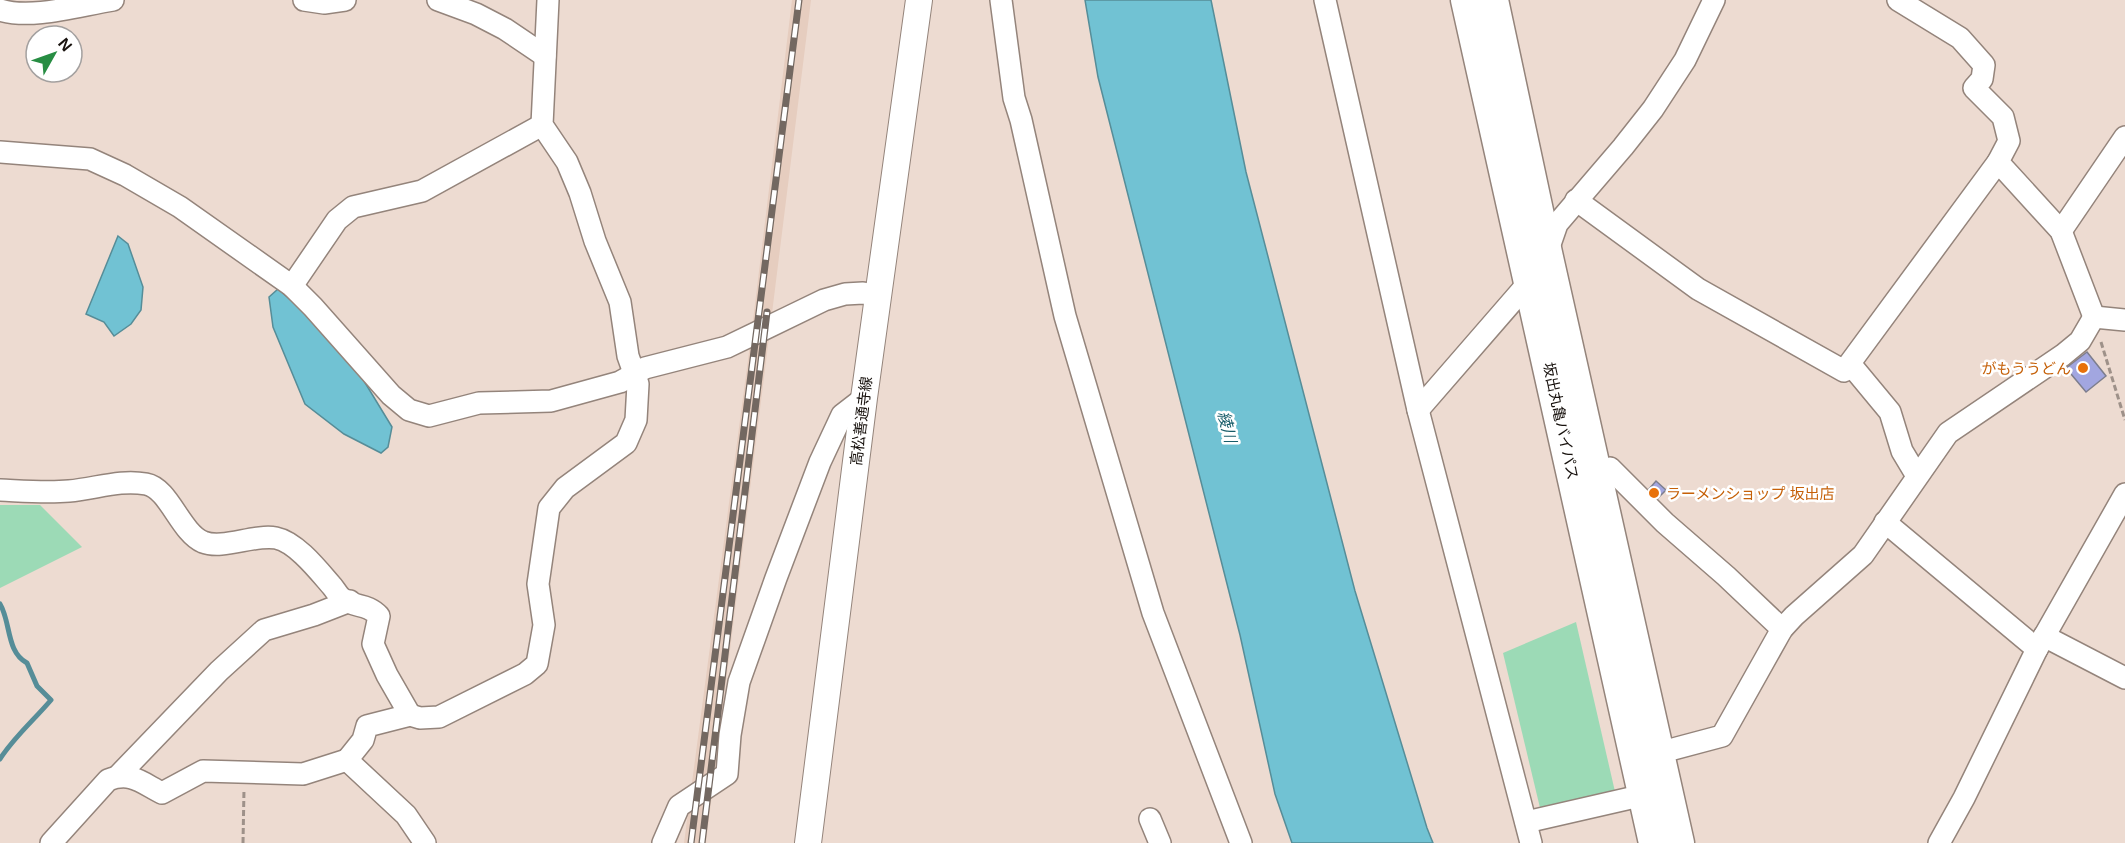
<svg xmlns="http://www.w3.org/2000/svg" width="2125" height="843" viewBox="0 0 2125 843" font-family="Arial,'Noto Sans JP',sans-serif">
  <rect width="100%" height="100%" fill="#eddbd1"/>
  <polygon fill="#e6cdbf" points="792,0 811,0 706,843 684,843 751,337"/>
  <g fill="#9cdab6">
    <polygon points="0,505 40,505 82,547 0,588"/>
    <polygon points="1576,622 1616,796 1541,812 1503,653"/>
  </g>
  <g fill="#71c2d3" stroke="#568d98" stroke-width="1.5">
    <polygon points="1085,0 1211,0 1246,172 1355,591 1427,828 1433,843 1292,843 1275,794 1240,635 1098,77"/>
    <polygon points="118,236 128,244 143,287 141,310 131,324 114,336 104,322 86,314"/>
    <polygon points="278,289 324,329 350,358 392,427 388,447 381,453 344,434 305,404 273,327 269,297"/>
  </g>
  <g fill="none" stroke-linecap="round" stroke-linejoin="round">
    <path stroke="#568d98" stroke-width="5" d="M0 604C11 622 6 652 27 663L37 686 51 700C34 720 14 737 0 759"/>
  </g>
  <g fill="#a2a6e0" stroke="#7d7e8e" stroke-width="1.5">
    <polygon points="2087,352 2106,376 2086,392 2066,368"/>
    <polygon points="1656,481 1666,490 1658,498 1649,489"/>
  </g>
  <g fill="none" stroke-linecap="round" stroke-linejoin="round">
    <g stroke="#94847b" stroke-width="24">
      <g id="minor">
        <polyline points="304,0 324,3 345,0"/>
        <polyline points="438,0 476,14 505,29 545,56"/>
        <polyline points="1001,0 1014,98 1021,120 1065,316 1153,613 1241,843"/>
        <polyline points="1325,0 1418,410 1531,843"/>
        <polyline points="1898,0 1960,38 1984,65 1982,79 1974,88 2003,117 2009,141 1998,162 2061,231 2094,317"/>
        <path d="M0 10C32 20 80 5 113 0"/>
        <polyline points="0,152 90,159 125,175 180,207 292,286 313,307 391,395 409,410 429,416 479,403 551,401 620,382 645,368 727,347 824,300 845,294 863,293 878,296"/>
        <polyline points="1576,200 1698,289 1844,371 1998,162"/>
        <polyline points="2061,231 2125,137"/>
        <polyline points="292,286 337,220 353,207 422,191 542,125"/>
        <polyline points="2094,317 2125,320"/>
        <polyline points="1851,365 1890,412 1902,451 1917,476"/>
        <polyline points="1418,410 1530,281 1547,253 1557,224 1623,147 1653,109 1685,60 1714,0"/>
        <polyline points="1610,468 1665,523 1726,576 1782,629"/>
        <path d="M0 490C23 491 46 493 69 491 95 489 120 479 146 484 169 488 180 532 203 542 223 550 254 534 276 538 296 542 318 570 331 585 335 589 338 596 343 599 355 608 367 603 379 616L373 644 387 675 410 715"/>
        <polyline points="1885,522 2037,649"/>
        <polyline points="2044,636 2125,678"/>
        <polyline points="1647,756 1722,736 1782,629 1794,616 1863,555 1948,433 2063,355 2080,341 2094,317"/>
        <polyline points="118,776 219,671 264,630 314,615 350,601"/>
        <polyline points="1150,819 1160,843"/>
        <polyline points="1526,822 1644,795"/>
        <path d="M51 843 108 780C131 771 142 783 162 793L203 771 303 774 347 760"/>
        <polyline points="425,843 406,815 347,760 363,740 367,726 410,715 420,718 439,717 525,674 537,664 544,625 538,584 549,508 565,488 626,443 636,420 638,384 628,356 620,302 595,241 580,193 567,162 542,125 548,0"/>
        <polyline points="663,843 679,806 727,774 730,735 739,682 776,578 820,462 842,415 864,398"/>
        <polyline points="1939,843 1964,798 2037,649 2125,494"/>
      </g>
    </g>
    <g stroke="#94847b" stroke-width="28">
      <polyline id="major" points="808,843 864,398 919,0"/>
    </g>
    <g stroke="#94847b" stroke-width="33">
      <g id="highway">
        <polyline points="1466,0 1654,843"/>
        <polyline points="1493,0 1547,253 1679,843"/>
      </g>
    </g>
    <g stroke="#9e9189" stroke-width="3" stroke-dasharray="6 3" stroke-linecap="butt">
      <polyline points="2101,342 2125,420"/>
      <polyline points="243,843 244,789"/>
    </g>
    <use href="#minor" stroke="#fff" stroke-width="21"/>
    <use href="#major" stroke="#fff" stroke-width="26"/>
    <use href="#highway" stroke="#fff" stroke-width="30"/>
    <g stroke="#736861" stroke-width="7">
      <g id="rail">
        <polyline points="691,843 799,0"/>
        <polyline points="702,843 767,312"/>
      </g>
    </g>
    <use href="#rail" stroke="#fff" stroke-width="4.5" stroke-dasharray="14" stroke-linecap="butt"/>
  </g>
  <g fill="#e8710a" stroke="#fff" stroke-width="2">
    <circle cx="2083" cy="368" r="6"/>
    <circle cx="1654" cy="493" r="6"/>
  </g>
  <g text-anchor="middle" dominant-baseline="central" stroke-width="5" stroke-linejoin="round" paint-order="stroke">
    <g font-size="15" fill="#c56008" stroke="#fff" text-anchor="end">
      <text x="2071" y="368">がもううどん</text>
      <text x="1666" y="493" text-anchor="start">ラーメンショップ 坂出店</text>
    </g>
    <g font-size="15" fill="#18120e" stroke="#fff">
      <text transform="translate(861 421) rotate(-83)">高松善通寺線</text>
      <text transform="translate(1561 421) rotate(78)">坂出丸亀バイパス</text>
    </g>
    <g font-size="16" font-style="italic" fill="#185c69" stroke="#fff">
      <text transform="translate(1227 427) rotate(76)">綾川</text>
    </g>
  </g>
  <g transform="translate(54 54) rotate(50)"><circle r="28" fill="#ffffff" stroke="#a3a09f" stroke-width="1.5"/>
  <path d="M0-4.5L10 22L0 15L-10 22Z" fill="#278d43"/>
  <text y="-9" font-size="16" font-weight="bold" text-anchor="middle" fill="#18120e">N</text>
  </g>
</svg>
